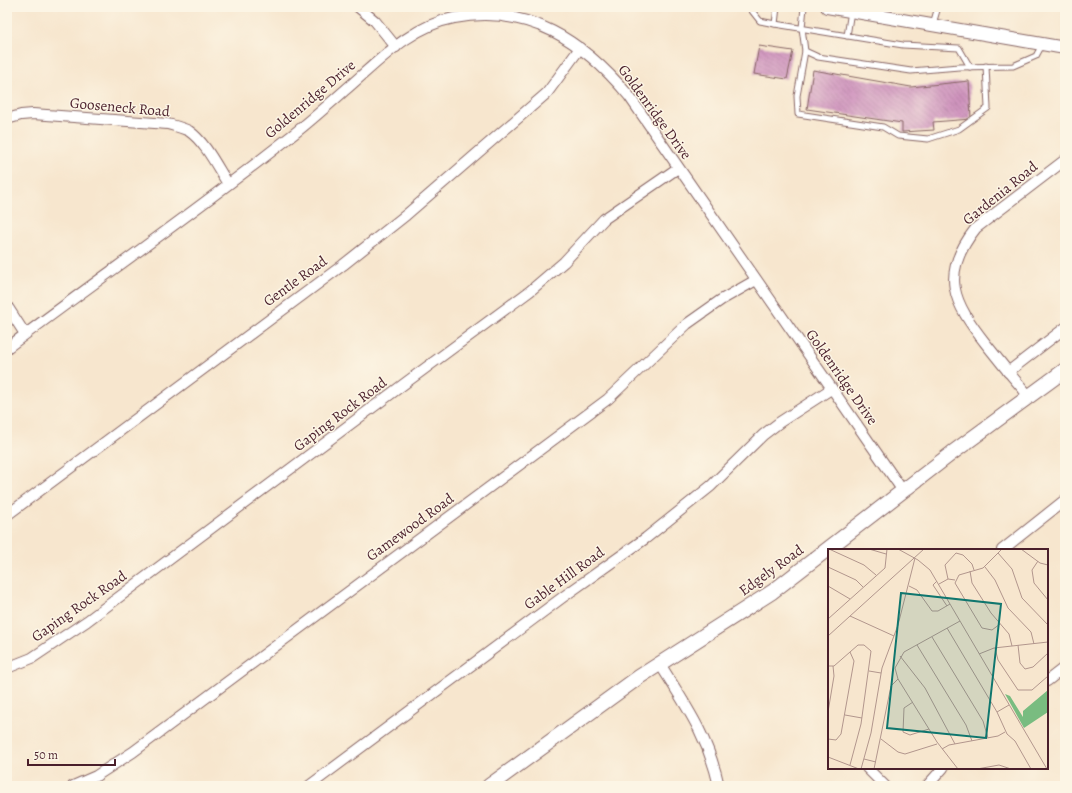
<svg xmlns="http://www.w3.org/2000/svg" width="1072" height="793" viewBox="0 0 1072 793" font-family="Alegreya,serif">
  <defs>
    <pattern id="building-back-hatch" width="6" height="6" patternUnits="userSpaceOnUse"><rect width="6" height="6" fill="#cd8fbc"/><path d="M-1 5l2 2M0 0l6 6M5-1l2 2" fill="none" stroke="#a87499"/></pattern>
  </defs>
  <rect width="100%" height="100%" fill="#fcf5e5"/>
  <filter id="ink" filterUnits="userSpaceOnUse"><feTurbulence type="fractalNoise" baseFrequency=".025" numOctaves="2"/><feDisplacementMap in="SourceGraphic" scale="8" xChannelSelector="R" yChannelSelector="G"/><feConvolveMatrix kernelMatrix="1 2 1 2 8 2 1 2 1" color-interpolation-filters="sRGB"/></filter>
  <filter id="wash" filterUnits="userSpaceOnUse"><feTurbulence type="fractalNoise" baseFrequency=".012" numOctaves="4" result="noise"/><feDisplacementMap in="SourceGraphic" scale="16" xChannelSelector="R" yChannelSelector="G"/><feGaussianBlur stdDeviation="0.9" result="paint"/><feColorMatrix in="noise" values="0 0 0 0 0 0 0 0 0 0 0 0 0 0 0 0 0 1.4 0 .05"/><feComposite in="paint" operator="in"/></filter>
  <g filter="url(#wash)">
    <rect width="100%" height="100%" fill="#f7e6ce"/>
    <g id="blocks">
      <g fill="url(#building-back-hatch)">
        <polygon points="759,46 793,51 787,79 754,74"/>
        <polygon points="813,70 911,87 969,81 971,119 933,122 934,130 902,132 902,123 807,109"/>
      </g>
    </g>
  </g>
  <g filter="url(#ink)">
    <use href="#blocks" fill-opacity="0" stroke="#876564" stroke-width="1"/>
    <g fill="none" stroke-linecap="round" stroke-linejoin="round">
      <g stroke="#876564" stroke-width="7">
        <g id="service">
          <polyline points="749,7 760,21 775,24 903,45 959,48 970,67"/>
          <polyline points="804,7 802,28 805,51 818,57 911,71 959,67 1013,66 1036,56 1042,45"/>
          <polyline points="775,24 777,7"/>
          <polyline points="933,24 938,7"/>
          <polyline points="847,36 851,11"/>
          <polyline points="805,51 797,96 798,114 883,127 898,136 928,139 959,129 988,108 986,66"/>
        </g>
      </g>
      <g stroke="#876564" stroke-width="12">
        <g id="minor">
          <polyline points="358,7 375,21 396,47"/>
          <polyline points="509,17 511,7"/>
          <path d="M7 119 21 115 33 114 168 124C175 126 183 128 189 131 206 143 217 167 228 184"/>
          <polyline points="7,306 25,334"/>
          <path d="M7 348C100 278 195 212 286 140 306 125 325 108 344 91 377 63 410 26 454 18 529 4 583 41 629 96L903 491"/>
          <polyline points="1008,372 1065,328"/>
          <path d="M1029 396C1014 379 1000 362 986 344 953 302 939 275 976 228L1065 160"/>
          <polyline points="7,515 343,265 406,215 547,93 580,48"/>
          <polyline points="1002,550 1065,500"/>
          <path d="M660 664C686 706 708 736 719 786"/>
          <polyline points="7,668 32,658 87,621 408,381 530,291 564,262 604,219 678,168"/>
          <polyline points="1047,681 1065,667"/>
          <polyline points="867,768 885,786"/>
          <polyline points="73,786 96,776 133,752 608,399 687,324 721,300 756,280"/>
          <polyline points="309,786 563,597 646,538 711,486 763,435 780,422 831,389"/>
          <polyline points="927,786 943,768"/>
        </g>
      </g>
      <g stroke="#876564" stroke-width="14">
        <polyline id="tertiary" points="827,7 1065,48"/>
      </g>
      <g stroke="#876564" stroke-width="16">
        <polyline id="secondary" points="489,786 639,677 772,592 952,453 1065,370"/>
      </g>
      <use href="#service" stroke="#fff" stroke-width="5"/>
      <use href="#minor" stroke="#fff" stroke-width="10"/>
      <use href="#tertiary" stroke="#fff" stroke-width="12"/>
      <use href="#secondary" stroke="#fff" stroke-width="14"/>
    </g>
  </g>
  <g text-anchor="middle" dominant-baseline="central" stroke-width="3" stroke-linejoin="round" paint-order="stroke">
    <g font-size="15" fill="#4a1f2b" stroke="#fcf5e5">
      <text transform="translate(310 99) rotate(-40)">Goldenridge Drive</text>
      <text transform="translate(120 107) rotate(5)">Gooseneck Road</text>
      <text transform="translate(655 112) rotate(54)">Goldenridge Drive</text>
      <text transform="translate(1000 193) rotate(-39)">Gardenia Road</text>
      <text transform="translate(295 281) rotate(-36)">Gentle Road</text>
      <text transform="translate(842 377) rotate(55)">Goldenridge Drive</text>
      <text transform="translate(340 414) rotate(-37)">Gaping Rock Road</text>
      <text transform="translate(410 527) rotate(-36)">Gamewood Road</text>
      <text transform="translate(771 570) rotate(-36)">Edgely Road</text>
      <text transform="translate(564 578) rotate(-36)">Gable Hill Road</text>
      <text transform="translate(79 606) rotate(-35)">Gaping Rock Road</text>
    </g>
  </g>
  <g transform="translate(828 549)">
    <rect width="220" height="220" fill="#f7e6ce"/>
    <path d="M220 141V163L196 179 177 145 182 147 195 168V162Z" fill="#79bc80"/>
    <path fill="none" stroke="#b2968d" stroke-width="1" d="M1 0 36 16 48 26M41 0 58 5M70 0 90 11 102 21 219 220M193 0 212 14 220 16M170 4 184 20 194 49 220 76M210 12 204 21 206 34 220 51M0 18 28 31 35 38M157 18 167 31 180 59 203 83 206 95M142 22 144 34 163 64 181 85 184 97M120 30 117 16 128 4 135 6 144 15 146 21M109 32 105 36 119 57M111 35 120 30 127 31M0 37 22 50M81 37 89 41 104 62H110L122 55M22 67 66 87M0 70 57 19 59 0M172 75 164 81 154 79 127 34 131 26 155 19 174 0M119 79 169 163 179 185 187 192 203 220M0 87 96 0M104 88 155 172 160 189M89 96 138 176 144 192M190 96 192 114 197 120 205 118 220 104M167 99 170 111 190 141H204L220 127M151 105 166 99 220 93M72 107 97 139 127 195M0 117H6L30 96H36L43 102 33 175 22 216M41 122 53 124M85 153 76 159 75 183 82 186 101 180M0 163 6 127 5 117M169 163 181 156M17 166 34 169M0 190 8 191 13 185 26 112 22 103M53 190 70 203 77 205 109 195M114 200 121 196 170 187 177 183M0 208 31 220M36 210 48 213M33 220 43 184 54 119 70 76 87 9M46 220 63 137 70 130M130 220 109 193 70 130 67 119 76 103 132 72M149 220 171 216 183 220"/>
    <path fill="#0f766e" fill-opacity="0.15" stroke="#0f766e" stroke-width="2" d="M73 44 173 55 158 189 59 179Z"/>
    <rect width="220" height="220" fill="none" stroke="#4a1f2b" stroke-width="2"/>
  </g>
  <rect width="1072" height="793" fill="none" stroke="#fcf5e5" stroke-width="24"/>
  <path d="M28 759v6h87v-6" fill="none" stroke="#4a1f2b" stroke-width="2"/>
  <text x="34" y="759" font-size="12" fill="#4a1f2b" stroke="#fcf5e5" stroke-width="3" paint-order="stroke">50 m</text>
</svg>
